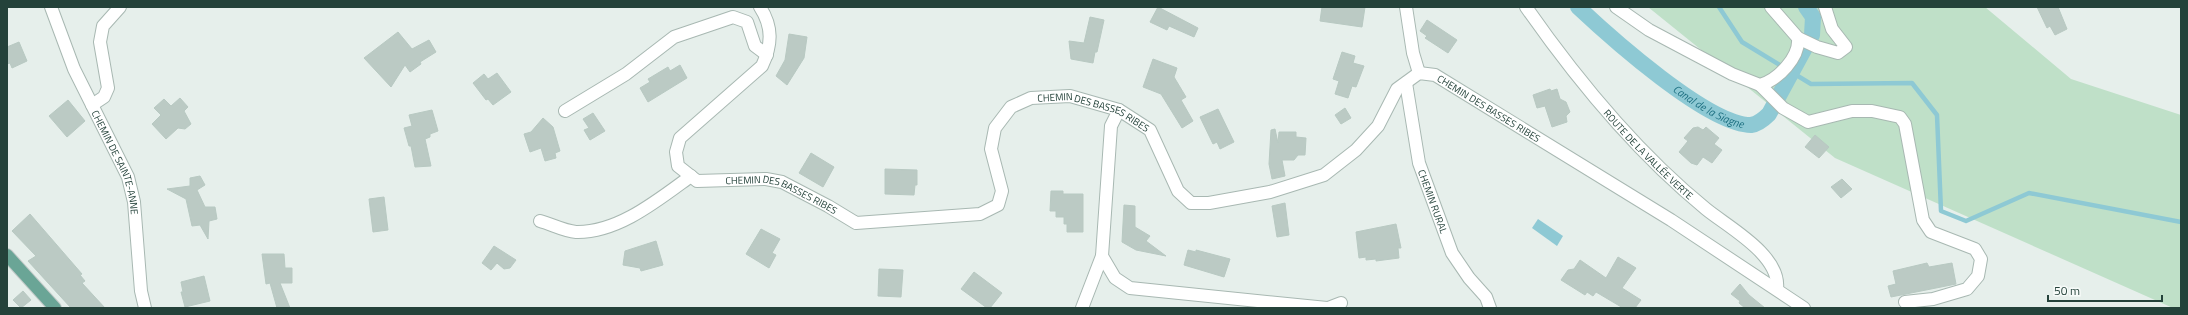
<svg xmlns="http://www.w3.org/2000/svg" width="2188" height="315" viewBox="0 0 2188 315" font-family="'Titillium Web',sans-serif">
  <rect width="100%" height="100%" fill="#e6efeb"/>
  <polygon fill="#bfe0c8" points="1648,7 1985,7 2071,79 2181,115 2181,308 2173,308 1835,158"/>
  <polygon fill="#8ec9d4" points="1538,219 1563,236 1557,246 1532,228"/>
  <g fill="none" stroke-linecap="round" stroke-linejoin="round">
    <polyline stroke="#8ec9d4" stroke-width="4.5" points="1719,7 1742,42 1811,84 1912,83 1937,115 1941,211 1966,221 2029,193 2181,222"/>
    <path stroke="#8ec9d4" stroke-width="16" id="s1" d="M1578 7C1610 37 1708 125 1751 125 1758 124 1764 119 1769 114L1812 35 1813 17 1806 7"/>
  </g>
  <g fill="#bbcac4" stroke="#b8c9c2">
    <polygon points="1158,7 1198,28 1194,37 1169,26 1167,30 1150,22"/>
    <polygon points="1322,7 1365,7 1362,27 1320,21"/>
    <polygon points="2037,7 2058,7 2067,29 2055,35 2050,26 2047,28"/>
    <polygon points="1090,17 1104,20 1097,52 1095,52 1093,63 1071,59 1069,41 1084,43"/>
    <polygon points="1427,20 1457,40 1448,53 1425,38 1427,36 1420,31"/>
    <polygon points="398,32 412,49 429,40 436,52 420,62 421,64 410,72 405,65 391,87 364,58"/>
    <polygon points="789,34 807,37 804,58 787,85 776,76 785,60"/>
    <polygon points="19,42 27,61 12,68 10,63 7,64 7,47"/>
    <polygon points="1342,52 1355,56 1353,63 1364,66 1356,87 1352,86 1348,98 1335,94 1339,81 1333,79"/>
    <polygon points="1153,59 1177,68 1174,77 1186,97 1181,100 1193,121 1182,128 1161,94 1143,87"/>
    <polygon points="680,65 687,78 648,102 640,88 650,82 648,79 668,67 670,71"/>
    <polygon points="497,73 511,92 493,105 488,99 486,100 473,83 484,74 488,79"/>
    <polygon points="1550,89 1551,91 1557,89 1560,99 1566,102 1570,112 1566,116 1567,122 1552,127 1545,106 1537,108 1533,95"/>
    <polygon points="180,98 188,107 184,111 191,124 185,129 178,128 166,139 152,124 161,115 154,108 164,99 171,106"/>
    <polygon points="68,100 85,121 67,137 49,116"/>
    <polygon points="1345,108 1351,118 1341,124 1335,115"/>
    <polygon points="1218,109 1234,142 1220,149 1217,142 1213,144 1200,117"/>
    <polygon points="432,110 438,131 430,134 430,137 425,139 431,166 415,167 411,146 409,146 404,128 412,126 409,115"/>
    <polygon points="593,113 605,131 590,140 584,130 589,128 583,119"/>
    <polygon points="543,118 553,127 560,151 555,153 556,158 545,161 541,148 530,152 524,134 531,132"/>
    <polygon points="1698,127 1703,130 1706,127 1719,138 1714,144 1722,150 1712,163 1703,157 1697,165 1691,163 1679,152 1688,141 1684,138 1693,128"/>
    <polygon points="1275,129 1278,143 1279,132 1296,132 1296,137 1306,138 1305,155 1298,155 1294,160 1282,160 1285,176 1272,179 1269,164 1271,130"/>
    <polygon points="1815,135 1829,147 1819,158 1805,147"/>
    <polygon points="811,153 834,167 823,187 799,173"/>
    <polygon points="885,169 917,170 917,185 915,185 914,195 885,194"/>
    <polygon points="200,176 205,185 197,190 205,207 215,207 217,219 209,221 208,239 200,225 192,226 186,199 167,189 190,186 190,178"/>
    <polygon points="1842,179 1852,189 1841,198 1831,187"/>
    <polygon points="1051,191 1063,191 1063,194 1083,194 1083,232 1067,232 1067,224 1064,224 1064,217 1056,217 1056,211 1050,211"/>
    <polygon points="384,197 388,230 373,232 369,199"/>
    <polygon points="1285,203 1289,235 1277,237 1272,206"/>
    <polygon points="1124,205 1135,206 1135,227 1150,236 1146,241 1166,256 1136,250 1122,242"/>
    <polygon points="30,214 82,274 80,275 85,281 82,283 105,308 71,308 28,261 36,256 12,231"/>
    <polygon points="1396,224 1401,248 1398,248 1399,258 1376,261 1376,259 1366,260 1366,257 1359,258 1356,232"/>
    <polygon points="761,229 780,239 772,253 776,255 769,268 746,254"/>
    <polygon points="656,241 663,265 641,271 640,268 623,265 625,251"/>
    <polygon points="494,246 516,260 510,268 504,269 497,263 491,270 482,263"/>
    <polygon points="1188,250 1196,252 1196,250 1230,259 1224,277 1184,265"/>
    <polygon points="262,254 284,254 285,268 292,268 292,283 280,283 290,308 277,308 270,283 266,284"/>
    <polygon points="1618,257 1636,268 1622,288 1641,300 1635,308 1623,308 1596,292 1593,296 1587,292 1585,295 1561,280 1568,270 1574,269 1580,260 1606,278"/>
    <polygon points="1927,263 1929,267 1952,263 1956,284 1891,297 1888,286 1896,284 1893,271"/>
    <polygon points="879,269 903,270 901,297 878,296"/>
    <polygon points="974,272 1002,293 990,308 987,308 961,289"/>
    <polygon points="204,276 210,301 185,307 181,292 183,292 181,282"/>
    <polygon points="1740,284 1749,295 1765,308 1745,308 1739,303 1740,301 1731,294"/>
    <polygon points="23,291 31,300 21,308 13,300"/>
  </g>
  <g fill="none" stroke-linecap="round" stroke-linejoin="round">
    <g stroke="#a8b8b2" stroke-width="14">
      <g id="minor">
        <path id="s2" d="M51 7 74 69 128 177 134 202 141 291 145 308"/>
        <path id="s3" d="M760 7C773 27 772 45 762 66L680 138 676 152 678 166 697 181 766 179 782 182 828 206 856 223 980 214 998 205 1002 191 991 149 995 128 1011 107 1031 98 1070 96 1119 110 1150 130 1178 191 1191 203H1209L1270 192 1324 175 1356 150 1378 126 1397 89 1419 73 1435 75 1671 220 1804 308"/>
        <polyline points="1406,7 1413,53 1419,73"/>
        <path id="s4" d="M1526 7C1577 80 1636 152 1706 209 1728 227 1781 255 1777 289"/>
        <path d="M1616 7 1649 30 1732 74 1760 85C1778 80 1800 57 1798 38L1771 7"/>
        <polyline points="1798,38 1817,47 1838,53 1846,47 1832,29 1825,7"/>
        <path id="s5" d="M1406 83 1419 163 1452 253 1469 278 1486 297 1490 308"/>
        <polyline points="1760,85 1783,108 1808,122 1852,111 1872,111 1900,117 1905,124 1923,220 1931,232 1975,249 1981,259 1978,276 1967,289 1933,299 1905,302"/>
        <polyline points="92,105 104,97 108,88 100,42 103,26 120,7"/>
        <polyline points="1119,110 1111,126 1102,256 1115,278 1130,288 1327,308"/>
        <polyline points="565,111 626,74 674,37 733,17 747,22 755,46 767,55"/>
        <path d="M540 221C551 224 564 231 576 232 618 233 658 200 691 176"/>
        <polyline points="1082,308 1102,256"/>
        <polyline points="1328,308 1341,303"/>
      </g>
    </g>
    <g stroke="#c2cac8" stroke-width="14">
      <polyline id="major" points="7,255 55,308"/>
    </g>
    <use href="#minor" stroke="#fff" stroke-width="12"/>
    <use href="#major" stroke="#6aa596" stroke-width="12"/>
  </g>
  <g text-anchor="middle" dominant-baseline="central" stroke-width="3" stroke-linejoin="round" paint-order="stroke">
    <g font-size="10" fill="#24423a" stroke="#f7fbf9">
      <text stroke="none"><textPath href="#s3" startOffset="1236">CHEMIN DES BASSES RIBES</textPath></text>
      <text stroke="none"><textPath href="#s3" startOffset="732">CHEMIN DES BASSES RIBES</textPath></text>
      <text stroke="none"><textPath href="#s4" startOffset="192">ROUTE DE LA VALLÉE VERTE</textPath></text>
      <text stroke="none"><textPath href="#s2" startOffset="169">CHEMIN DE SAINTE-ANNE</textPath></text>
      <text stroke="none"><textPath href="#s3" startOffset="312">CHEMIN DES BASSES RIBES</textPath></text>
      <text stroke="none"><textPath href="#s5" startOffset="122">CHEMIN RURAL</textPath></text>
    </g>
    <g font-size="11" font-style="italic" fill="#1c6f80" stroke="#f7fbf9">
      <text stroke="none"><textPath href="#s1" startOffset="165">Canal de la Siagne</textPath></text>
    </g>
  </g>
  <rect width="2188" height="315" fill="none" stroke="#24423a" stroke-width="16"/>
  <path d="M2048 295v6h114v-6" fill="none" stroke="#24423a" stroke-width="2"/>
  <text x="2054" y="295" font-size="12" fill="#24423a" stroke="#f7fbf9" stroke-width="3" paint-order="stroke">50 m</text>
</svg>
